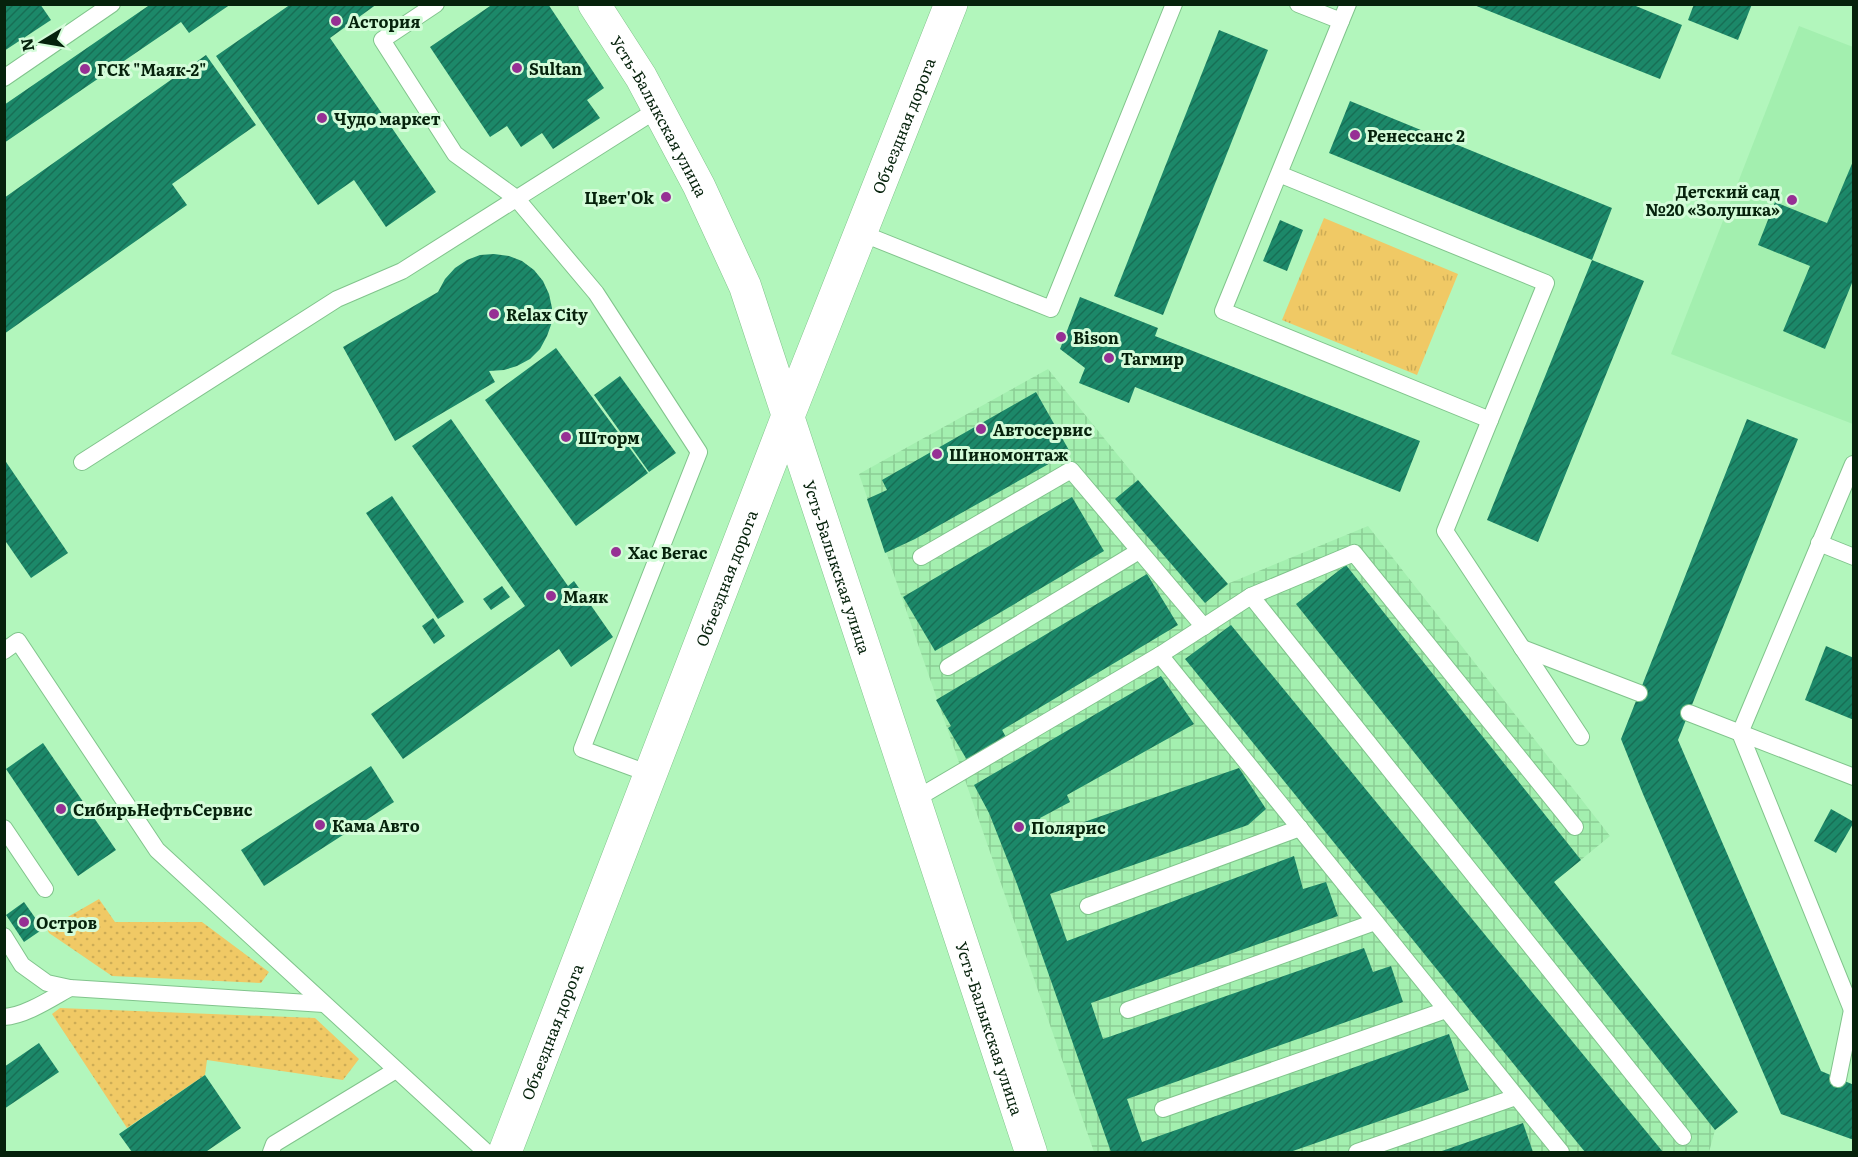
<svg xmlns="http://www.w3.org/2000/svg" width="1858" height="1157" viewBox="0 0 1858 1157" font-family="Literata,serif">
  <defs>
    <pattern id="industrial-grid" width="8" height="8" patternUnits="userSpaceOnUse" patternTransform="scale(1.5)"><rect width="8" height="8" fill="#a3efaf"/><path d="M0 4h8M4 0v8" fill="none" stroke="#8bcd95"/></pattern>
    <pattern id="grass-dots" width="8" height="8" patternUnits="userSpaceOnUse" patternTransform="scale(1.5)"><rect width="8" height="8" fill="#f0c965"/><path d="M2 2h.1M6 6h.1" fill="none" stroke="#ccac56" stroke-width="1.8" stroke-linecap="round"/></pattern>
    <pattern id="park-tufts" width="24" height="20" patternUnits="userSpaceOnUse" patternTransform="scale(1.5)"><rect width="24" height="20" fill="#f0c965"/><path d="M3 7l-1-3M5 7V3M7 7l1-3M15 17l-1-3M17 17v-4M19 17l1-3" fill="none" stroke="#ccac56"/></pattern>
    <pattern id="building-hatch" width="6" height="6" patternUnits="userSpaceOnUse" patternTransform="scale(1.5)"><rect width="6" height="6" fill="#1c8869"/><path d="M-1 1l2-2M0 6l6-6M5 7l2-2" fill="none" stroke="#176f55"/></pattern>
  </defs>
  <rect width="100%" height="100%" fill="#b2f6bc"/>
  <polygon fill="#a3efaf" points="1799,26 1853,47 1853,424 1671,354"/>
  <polygon fill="url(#industrial-grid)" points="1048,369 1138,480 1227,584 1368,526 1610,836 1554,882 1738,1112 1715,1130 1709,1152 1094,1152 859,474"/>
  <g fill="url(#grass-dots)">
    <polygon points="99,899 115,922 202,922 269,972 261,983 112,976 49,933 47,929"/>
    <polygon points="60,1008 315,1018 359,1059 343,1080 207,1060 205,1075 127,1128 52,1014"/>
  </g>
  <polygon fill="url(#park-tufts)" points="1324,218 1458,274 1417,375 1282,320"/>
  <g fill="url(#building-hatch)">
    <polygon points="4,4 40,4 51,20 4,51"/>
    <polygon points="151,4 231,4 189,33 181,22 4,143 4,105"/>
    <polygon points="291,4 377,4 330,38 436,192 386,227 354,180 318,205 216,56"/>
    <polygon points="493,4 548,4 604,88 587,100 600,118 553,149 542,133 521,147 507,126 490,137 430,47"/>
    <polygon points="1631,4 1682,25 1660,79 1474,5"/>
    <polygon points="1694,4 1752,4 1738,40 1688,20"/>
    <polygon points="1219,30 1268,50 1163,315 1114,296"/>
    <polygon points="206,55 256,125 172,184 187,205 4,334 4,198"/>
    <polygon points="1350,101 1612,208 1592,260 1644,281 1538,542 1487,520 1592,260 1329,153"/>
    <polygon points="1854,159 1854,284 1852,283 1825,349 1783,331 1810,266 1758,245 1775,202 1827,223"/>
    <polygon points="1280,220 1303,230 1287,271 1263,261"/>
    <polygon points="494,254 509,256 522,261 534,270 543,281 549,294 552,308 552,322 547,336 540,349 530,359 517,366 504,370 489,371 495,382 395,441 343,347 438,292 445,279 455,268 467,260 480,255"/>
    <polygon points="1080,297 1158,328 1155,336 1420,441 1400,492 1135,387 1129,403 1079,383 1085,368 1060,349"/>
    <polygon points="556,348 648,473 576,526 485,400"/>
    <polygon points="620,376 676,453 649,472 594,395"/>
    <polygon points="1036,392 1070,452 915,539 885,553 867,499 887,490 882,480"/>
    <polygon points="451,419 568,586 574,581 613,637 571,667 559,649 403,759 371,714 525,606 412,446"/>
    <polygon points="1747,419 1798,439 1678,740 1821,1071 1854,1085 1854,1140 1781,1114 1643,794 1621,739"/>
    <polygon points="4,459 68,553 31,578 4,539"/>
    <polygon points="1138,480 1228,584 1205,603 1115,499"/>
    <polygon points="392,496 464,602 438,619 366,513"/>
    <polygon points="1072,497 1104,551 935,651 903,597"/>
    <polygon points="1346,565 1581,860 1554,882 1738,1112 1715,1130 1296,604"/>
    <polygon points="1147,574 1178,625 1002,730 1006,737 967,760 948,728 951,726 936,700"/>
    <polygon points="502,586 510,597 491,610 483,599"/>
    <polygon points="433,618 445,636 434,644 422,626"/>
    <polygon points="1231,625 1663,1152 1585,1152 1185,659"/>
    <polygon points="1826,646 1854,658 1854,720 1805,700"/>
    <polygon points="1161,676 1194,724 1067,795 1070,802 1040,818 1047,835 1239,768 1266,809 1248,825 1050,894 1067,941 1294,856 1303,889 1326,882 1338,916 1091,1003 1103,1039 1364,948 1373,972 1391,966 1403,1002 1127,1099 1142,1142 1449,1034 1469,1090 1290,1152 1111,1152 1017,884 989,813 974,785"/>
    <polygon points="43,743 116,850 78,876 6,769"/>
    <polygon points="371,766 394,802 264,886 241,850"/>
    <polygon points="1831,809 1854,822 1836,853 1814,841"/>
    <polygon points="24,902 43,929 24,942 6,915"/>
    <polygon points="39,1043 59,1072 4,1109 4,1067"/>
    <polygon points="205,1075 241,1128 207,1151 209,1152 132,1152 119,1134"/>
    <polygon points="1523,1123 1533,1152 1439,1152"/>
  </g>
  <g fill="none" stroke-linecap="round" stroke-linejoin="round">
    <g stroke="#81c48c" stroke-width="18">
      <g id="service">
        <polyline points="436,4 382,40 455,154 516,198 596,293 699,452 582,749 650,774"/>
        <polyline points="1298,4 1341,21 1348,4"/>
        <polyline points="4,78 112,4"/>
        <polyline points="1279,174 1546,283 1490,420 1223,311 1341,21"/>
        <polyline points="861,233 1051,309 1174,4"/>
        <polyline points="1490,420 1445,531 1581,737"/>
        <polyline points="82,462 337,299 402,271 658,109"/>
        <polyline points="1853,464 1740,733 1852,1010 1854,1009"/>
        <polyline points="1819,543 1854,557"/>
        <polyline points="921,557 1071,470 1204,627"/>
        <polyline points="1251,596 1354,553 1575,827"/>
        <polyline points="1522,648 1639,693"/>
        <polyline points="4,651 18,641 157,850 486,1152"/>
        <polyline points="1160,655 1251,596 1683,1137"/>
        <polyline points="948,667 1139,551"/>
        <polyline points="1689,713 1854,777"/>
        <polyline points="914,800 1160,655 1561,1152"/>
        <polyline points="4,828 45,889"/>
        <polyline points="1088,906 1300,828"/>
        <polyline points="4,936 22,965 47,983 70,988 324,1004"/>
        <polyline points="1128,1010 1375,922"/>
        <path d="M4 1017C25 1016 52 998 70 988"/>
        <polyline points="1838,1079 1852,1010"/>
        <polyline points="1163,1109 1446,1010"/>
        <polyline points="271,1152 274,1144 396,1070"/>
        <polyline points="1357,1152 1516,1097"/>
      </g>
    </g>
    <g stroke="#81c48c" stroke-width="33">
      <g id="minor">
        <path id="s1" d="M594 4 641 77 699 186 745 286 1031 1152"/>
      </g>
    </g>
    <g stroke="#81c48c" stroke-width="34">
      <g id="primary">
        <path id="s2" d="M505 1152 788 416 951 4"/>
      </g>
    </g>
    <use href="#service" stroke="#fff" stroke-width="16"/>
    <use href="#minor" stroke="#fff" stroke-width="32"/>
    <use href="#primary" stroke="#fff" stroke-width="33"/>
  </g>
  <g fill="#963094" stroke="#d4fcd9" stroke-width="2">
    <circle cx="336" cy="21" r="6"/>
    <circle cx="517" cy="68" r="6"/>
    <circle cx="85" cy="69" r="6"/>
    <circle cx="322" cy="118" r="6"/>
    <circle cx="1355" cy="135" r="6"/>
    <circle cx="666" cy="197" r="6"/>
    <circle cx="1792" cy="200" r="6"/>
    <circle cx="494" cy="314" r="6"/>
    <circle cx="1061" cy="337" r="6"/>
    <circle cx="1109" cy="358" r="6"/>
    <circle cx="981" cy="429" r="6"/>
    <circle cx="566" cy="437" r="6"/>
    <circle cx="937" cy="454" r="6"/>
    <circle cx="616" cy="552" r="6"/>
    <circle cx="551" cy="596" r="6"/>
    <circle cx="61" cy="809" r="6"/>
    <circle cx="320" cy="825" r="6"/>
    <circle cx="1019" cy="827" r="6"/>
    <circle cx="24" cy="922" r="6"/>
  </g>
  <g text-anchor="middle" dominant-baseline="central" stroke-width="6" stroke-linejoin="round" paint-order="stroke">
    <g font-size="16" font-weight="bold" fill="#06220c" stroke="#d4fcd9" text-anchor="start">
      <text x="348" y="21">Астория</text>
      <text x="529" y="68">Sultan</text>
      <text x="97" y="69">ГСК "Маяк-2"</text>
      <text x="334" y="118">Чудо маркет</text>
      <text x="1367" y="135">Ренессанс 2</text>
      <text x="1780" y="191" text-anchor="end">Детский сад<tspan x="1780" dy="18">№20 «Золушка»</tspan></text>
      <text x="654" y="197" text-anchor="end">Цвет'Ok</text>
      <text x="506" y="314">Relax City</text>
      <text x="1073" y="337">Bison</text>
      <text x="1121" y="358">Тагмир</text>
      <text x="993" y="429">Автосервис</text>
      <text x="578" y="437">Шторм</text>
      <text x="949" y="454">Шиномонтаж</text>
      <text x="628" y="552">Хас Вегас</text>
      <text x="563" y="596">Маяк</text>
      <text x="73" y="809">СибирьНефтьСервис</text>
      <text x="332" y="825">Кама Авто</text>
      <text x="1031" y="827">Полярис</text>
      <text x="36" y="922">Остров</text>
    </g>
    <g font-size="16" fill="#06220c" stroke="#d4fcd9">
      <text stroke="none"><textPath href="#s1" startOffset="130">Усть-Балыкская улица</textPath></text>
      <text stroke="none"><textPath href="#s2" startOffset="1101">Объездная дорога</textPath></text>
      <text stroke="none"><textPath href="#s1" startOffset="616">Усть-Балыкская улица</textPath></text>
      <text stroke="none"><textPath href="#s2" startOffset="615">Объездная дорога</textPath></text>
      <text stroke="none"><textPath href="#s1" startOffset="1102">Усть-Балыкская улица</textPath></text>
      <text stroke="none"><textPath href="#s2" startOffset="129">Объездная дорога</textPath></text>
    </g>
  </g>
  <rect width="1858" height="1157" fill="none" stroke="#06220c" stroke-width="12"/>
  <g transform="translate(42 42) rotate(259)" stroke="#d4fcd9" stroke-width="4.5" paint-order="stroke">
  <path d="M0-4.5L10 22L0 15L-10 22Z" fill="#06220c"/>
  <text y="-9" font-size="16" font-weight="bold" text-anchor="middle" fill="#06220c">N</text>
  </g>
</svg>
